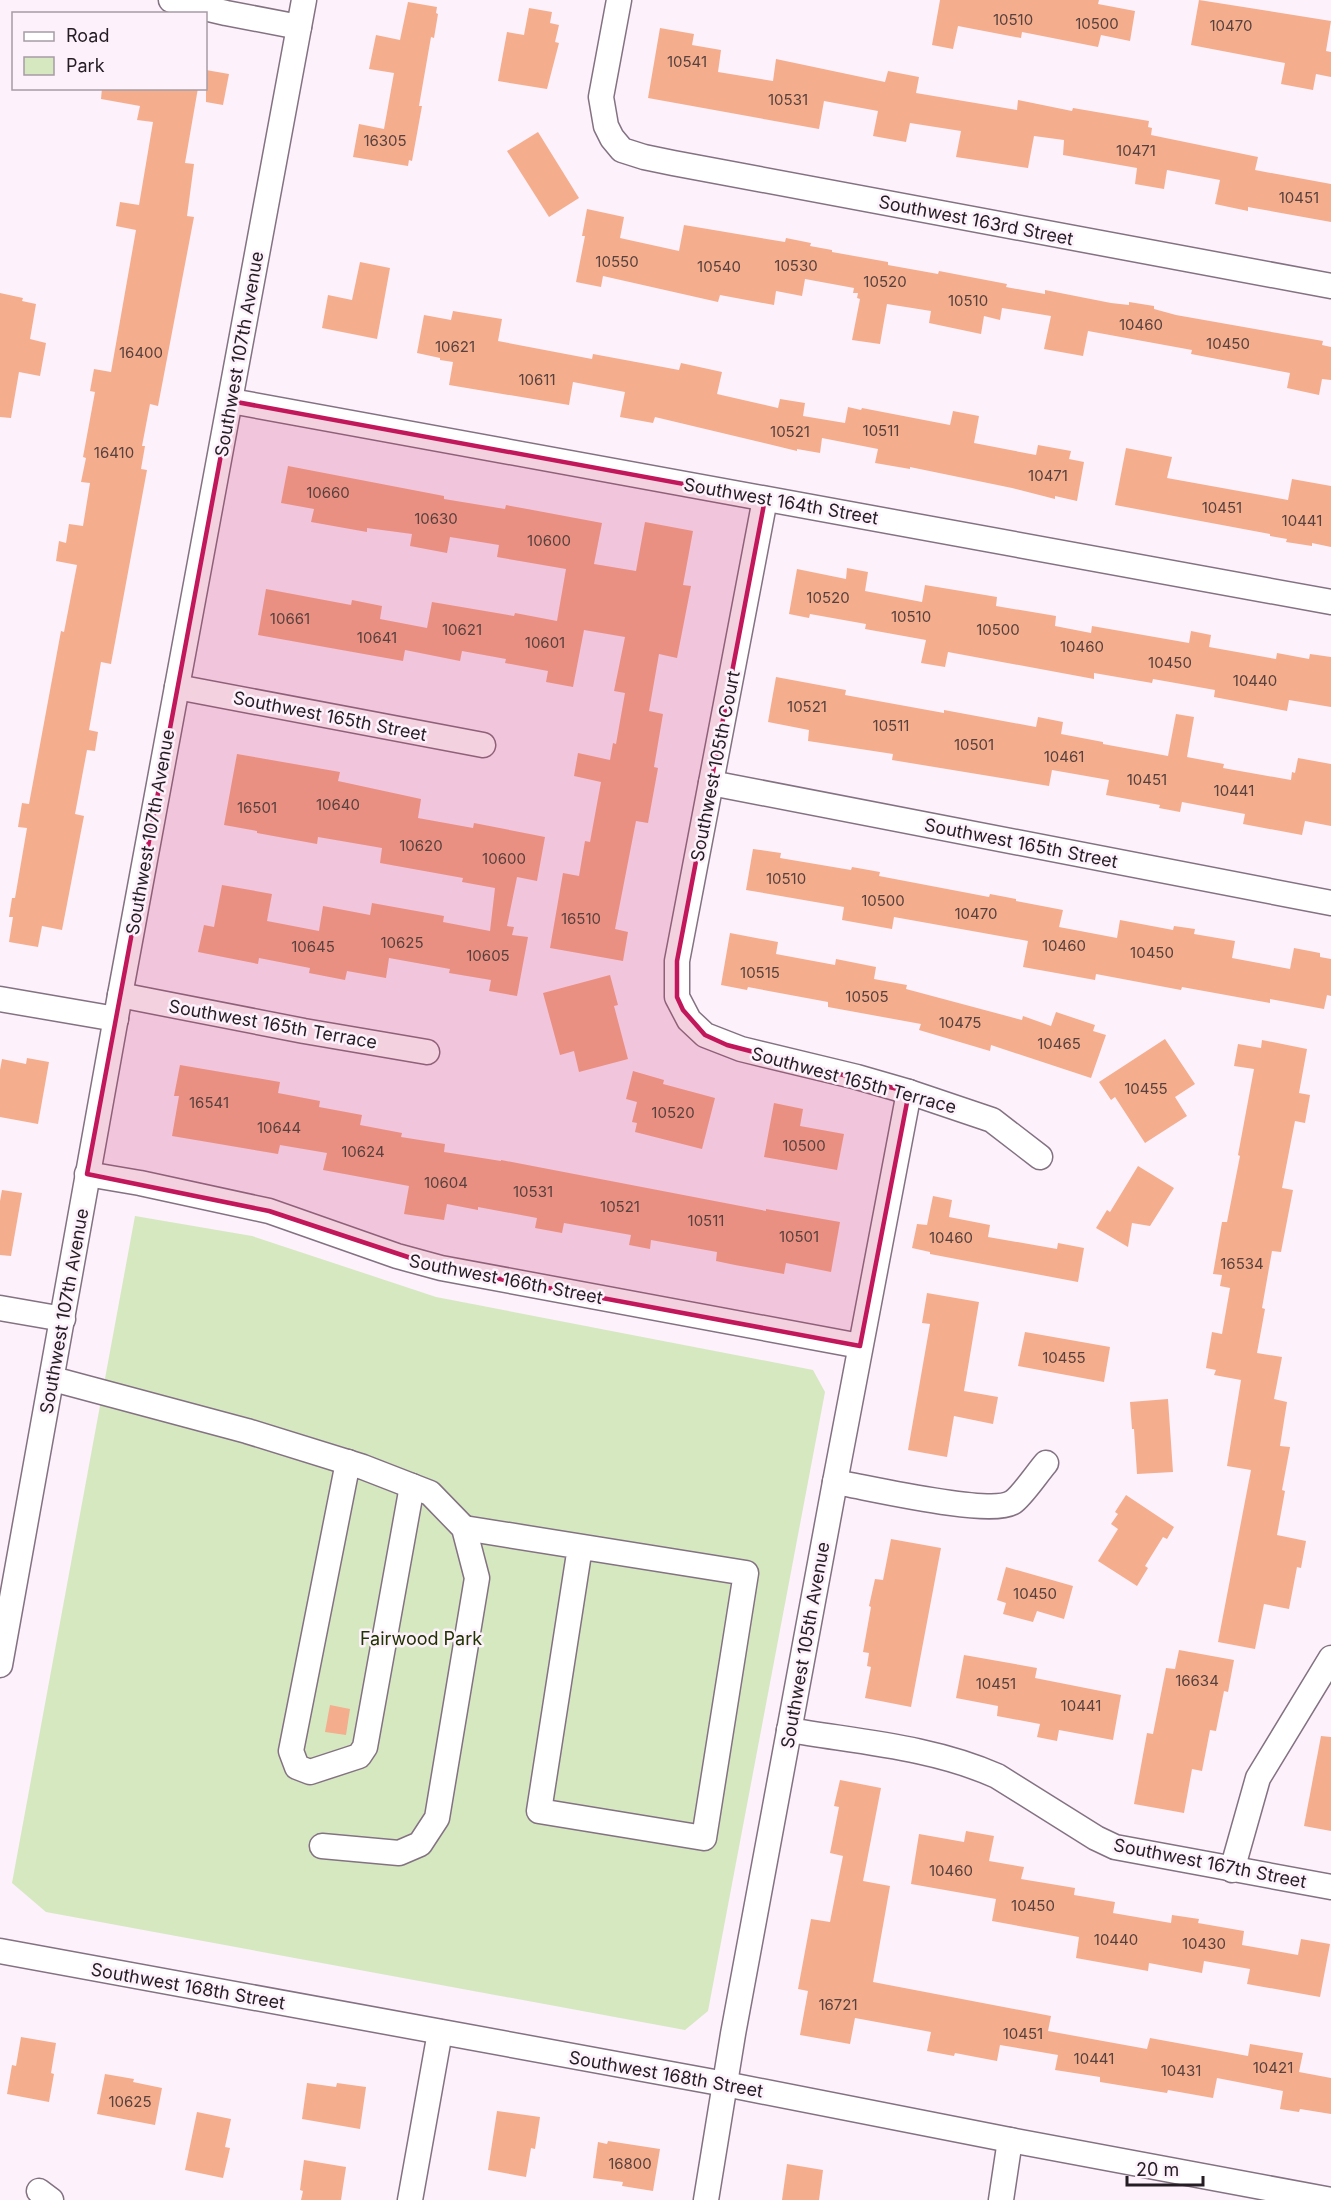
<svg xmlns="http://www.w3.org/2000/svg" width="1331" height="2200" viewBox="0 0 1331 2200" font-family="Inter,sans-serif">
  <rect width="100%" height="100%" fill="#fdf1fc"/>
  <polygon fill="#d5e8c0" points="135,1216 252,1236 436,1297 813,1370 825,1392 708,2011 685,2030 46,1912 12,1883"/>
  <g fill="#f4ae8d">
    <polygon points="940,0 1099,0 1098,4 1135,11 1130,41 1101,35 1098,47 1022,32 1021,38 958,26 953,49 932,45"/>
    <polygon points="1199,0 1331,21 1326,51 1331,52 1331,77 1316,74 1313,90 1281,84 1285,63 1191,45"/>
    <polygon points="408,2 437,7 436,13 438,14 434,38 431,37 419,106 422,106 412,161 409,160 408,166 353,157 359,124 384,129 394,73 369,69 376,35 400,40"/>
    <polygon points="529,8 552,12 550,23 559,25 555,42 559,43 547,89 498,81 507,32 524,35"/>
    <polygon points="660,28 694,34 692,45 721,50 718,72 773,81 776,59 885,82 888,71 919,77 916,93 1017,110 1018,100 1072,111 1073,108 1149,121 1148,127 1152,128 1151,135 1258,157 1255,170 1331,184 1331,222 1248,207 1248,211 1215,204 1220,180 1167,170 1164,189 1135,184 1137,168 1063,155 1064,140 1034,136 1028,168 956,157 961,131 910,123 906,142 873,136 878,111 824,101 819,129 648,98"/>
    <polygon points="206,70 229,74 223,105 206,102"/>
    <polygon points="102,88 198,88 185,163 194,164 187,216 194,217 158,406 150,404 142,446 145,446 141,469 147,470 111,664 101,662 89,730 98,732 95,751 87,750 75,814 84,816 62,930 42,926 38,947 9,942 13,917 9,917 12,898 15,898 27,828 18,827 22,803 29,804 61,631 64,632 77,565 56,561 59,541 66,543 69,524 83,526 90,483 81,482 86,458 83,457 95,392 90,391 94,369 111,372 136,230 116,226 120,202 139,205 153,122 137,120 140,106 101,99"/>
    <polygon points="538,132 579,198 549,217 507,151"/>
    <polygon points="587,209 624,217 620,238 679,251 684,225 785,242 786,238 811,243 810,246 832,250 832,252 888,262 888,265 938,274 939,271 1007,284 1006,287 1045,294 1045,290 1111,303 1129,305 1129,302 1154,306 1154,309 1176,315 1323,341 1322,345 1331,347 1331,380 1322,379 1319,395 1287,388 1290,373 1191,354 1192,350 1088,331 1083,356 1044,349 1051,316 1002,308 1000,320 984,316 981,334 929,323 931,311 887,304 880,344 852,340 860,299 857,298 858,293 853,293 854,288 805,279 802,296 776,291 774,305 720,295 718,302 603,276 601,287 576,282 585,236 582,236"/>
    <polygon points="360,262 390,268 377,339 322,328 328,295 352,300"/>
    <polygon points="0,293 23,298 22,301 36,304 30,339 46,343 40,376 19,372 11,418 0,417"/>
    <polygon points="453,311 502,319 498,341 592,359 593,354 679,370 681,363 722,372 717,394 778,408 780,399 805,403 803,416 845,423 848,407 861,410 862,408 950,425 953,411 979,416 974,443 1036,455 1038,445 1071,451 1069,459 1084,462 1077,501 1055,496 1055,499 1012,488 910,467 910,469 875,463 878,449 822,438 820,453 797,449 797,451 655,417 653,423 620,417 625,392 573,382 569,405 449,385 453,362 440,360 440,358 417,353 424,315 451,320"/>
    <polygon points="1126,448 1172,457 1167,478 1288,500 1292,479 1331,486 1331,547 1312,543 1312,546 1286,542 1287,539 1270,536 1270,534 1115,505"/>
    <polygon points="288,466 444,496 444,499 505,509 506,505 602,523 594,564 636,571 645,522 693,531 683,585 691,586 677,658 659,654 649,711 663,714 654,767 658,768 648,823 636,821 615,929 628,932 623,961 550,948 563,873 579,876 585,841 590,842 601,782 574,776 578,753 610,760 613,743 616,744 625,693 614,691 625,637 584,630 573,687 546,682 548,671 505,663 506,659 462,651 460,661 405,650 403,661 258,635 266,589 351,605 352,600 382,606 380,619 427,628 432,602 514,616 515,613 557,621 566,569 497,557 499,545 450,537 447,553 410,546 412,534 367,528 367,532 311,522 314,509 281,503"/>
    <polygon points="847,568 868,572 865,591 922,602 925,585 997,597 996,606 1056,616 1055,626 1091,633 1092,626 1189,643 1191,631 1211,635 1209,647 1276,659 1277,653 1309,659 1310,654 1331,657 1331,707 1289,700 1287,711 1214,697 1215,690 1153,679 1152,683 1094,673 1094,679 948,652 945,667 921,663 926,640 865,629 866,624 810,614 809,618 789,614 797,569 846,579"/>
    <polygon points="776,677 846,690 845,695 944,713 944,710 1036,727 1038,717 1063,722 1061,734 1103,742 1103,744 1168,756 1176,714 1194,717 1187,757 1224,764 1223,768 1291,780 1292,772 1295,773 1298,758 1331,764 1331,826 1305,821 1302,835 1243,824 1245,814 1182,802 1180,812 1159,808 1160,805 1106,795 1109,780 1052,770 1049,786 892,760 893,754 808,741 809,730 768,722"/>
    <polygon points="237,754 340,772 338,781 421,799 418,818 473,828 474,823 545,837 537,881 517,877 507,926 514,927 512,935 528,937 517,996 489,991 491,980 449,973 450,969 389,958 386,978 347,971 345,980 309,973 310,968 259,958 258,964 198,952 204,925 214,927 222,885 272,894 267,921 319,931 323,906 370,915 372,903 444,916 443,922 490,931 495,888 462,882 463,878 380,863 382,848 318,837 317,844 257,833 257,831 224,825"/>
    <polygon points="753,849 781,853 780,858 851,870 852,867 880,872 879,876 989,897 990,894 1016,899 1016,901 1063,910 1059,927 1117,938 1120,920 1173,930 1174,926 1195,929 1194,934 1235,941 1232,958 1290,969 1294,948 1320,953 1320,957 1331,959 1331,996 1327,995 1324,1009 1270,999 1270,1003 1182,987 1181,990 1096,974 1095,980 1023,967 1028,941 894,917 892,929 842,920 844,907 746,890"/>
    <polygon points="730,933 778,942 776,954 835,965 836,959 876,967 874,979 907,985 906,989 1022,1020 1023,1016 1051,1026 1056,1012 1095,1025 1093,1031 1106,1035 1091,1078 991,1045 990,1051 919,1030 921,1024 828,1007 828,1002 748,987 747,990 721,985"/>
    <polygon points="610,975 618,1005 614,1006 628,1059 579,1072 574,1051 560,1055 543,993"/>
    <polygon points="1165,1039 1195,1084 1175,1097 1187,1116 1145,1143 1115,1097 1111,1100 1099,1082"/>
    <polygon points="1262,1040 1307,1049 1299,1093 1310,1095 1305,1123 1295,1121 1282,1188 1293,1190 1281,1252 1272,1251 1262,1308 1265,1309 1257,1353 1282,1357 1274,1399 1287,1402 1280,1446 1290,1447 1282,1490 1285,1491 1277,1535 1306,1541 1301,1568 1297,1567 1289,1609 1264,1604 1255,1649 1218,1642 1251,1470 1227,1466 1241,1380 1214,1375 1216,1370 1206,1368 1212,1332 1222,1334 1230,1288 1220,1286 1222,1275 1213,1274 1222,1222 1227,1222 1240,1156 1238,1155 1254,1069 1234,1066 1238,1044 1261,1048"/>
    <polygon points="27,1058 49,1062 38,1124 0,1117 0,1070 2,1059 26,1064"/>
    <polygon points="180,1065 280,1082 278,1093 320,1101 319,1107 362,1115 360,1125 402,1133 401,1137 445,1144 444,1152 501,1161 501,1160 766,1211 766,1209 840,1222 831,1272 786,1263 784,1274 735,1265 716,1261 717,1252 651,1240 650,1249 629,1245 631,1235 564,1223 562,1233 535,1228 537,1218 478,1207 478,1210 447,1204 444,1220 404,1214 409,1186 323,1170 327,1153 280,1145 278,1154 172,1136 179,1096 174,1096"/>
    <polygon points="633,1071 664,1080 663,1084 715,1098 702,1149 635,1132 637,1123 632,1122 637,1102 626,1099"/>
    <polygon points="774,1103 803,1109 800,1126 844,1134 837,1170 764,1157"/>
    <polygon points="1138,1166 1174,1188 1150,1226 1132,1223 1128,1247 1096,1228 1107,1210 1110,1212"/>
    <polygon points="2,1190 22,1193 11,1256 0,1255 0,1201"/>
    <polygon points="933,1196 952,1200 949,1217 990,1225 988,1237 1057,1249 1058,1243 1084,1248 1078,1282 930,1254 930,1252 912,1248 917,1224 927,1225"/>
    <polygon points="927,1293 979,1302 964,1391 998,1397 993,1424 954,1416 947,1457 908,1450 930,1324 922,1323"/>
    <polygon points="1025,1332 1110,1347 1104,1382 1018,1366"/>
    <polygon points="1168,1399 1173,1472 1137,1474 1134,1429 1132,1429 1130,1402"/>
    <polygon points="1126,1495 1174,1527 1167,1539 1163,1537 1145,1566 1148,1568 1137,1586 1098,1561 1118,1529 1111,1524 1118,1514 1115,1512"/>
    <polygon points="891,1539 941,1548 911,1707 865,1698 871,1667 867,1666 869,1653 863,1652 871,1607 869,1606 875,1579 883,1580"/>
    <polygon points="1006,1567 1073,1586 1064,1619 1037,1611 1033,1622 1003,1614 1006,1603 997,1600"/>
    <polygon points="1179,1650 1234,1660 1228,1692 1224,1691 1216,1731 1210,1730 1202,1771 1192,1769 1184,1813 1134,1804 1147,1733 1153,1734 1166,1668 1175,1669"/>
    <polygon points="964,1655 1037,1668 1035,1678 1121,1695 1113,1740 1059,1730 1057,1741 1037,1737 1040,1724 997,1716 998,1706 956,1698"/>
    <polygon points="330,1705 350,1709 346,1735 325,1732"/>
    <polygon points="1321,1736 1331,1737 1331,1831 1304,1826"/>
    <polygon points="840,1780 881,1788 863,1881 890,1886 873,1982 1051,2016 1048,2031 1147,2049 1150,2038 1248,2056 1250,2044 1303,2053 1299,2072 1331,2078 1331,2114 1300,2109 1299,2112 1280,2109 1283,2091 1217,2078 1213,2098 1168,2090 1167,2093 1100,2082 1100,2077 1055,2070 1058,2055 1000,2045 997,2061 955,2053 954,2056 927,2051 931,2032 855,2018 850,2044 800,2035 808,1991 798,1989 811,1919 830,1922 843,1856 830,1853 839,1807 834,1806"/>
    <polygon points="966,1831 994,1836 989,1861 1024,1867 1021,1879 1075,1888 1074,1895 1115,1902 1113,1913 1171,1923 1172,1915 1199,1919 1198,1923 1244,1931 1242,1945 1298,1955 1301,1939 1330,1944 1320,1997 1247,1984 1250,1969 1204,1961 1202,1973 1149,1963 1148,1971 1076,1958 1079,1937 992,1921 996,1899 911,1884 919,1834 964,1842"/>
    <polygon points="21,2037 56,2043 51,2073 54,2074 49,2102 7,2094 12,2065 16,2066"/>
    <polygon points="105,2074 134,2079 133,2082 162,2088 155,2125 97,2114"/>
    <polygon points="307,2083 336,2087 337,2083 366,2087 360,2129 302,2119"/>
    <polygon points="497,2111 540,2117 535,2149 531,2148 526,2177 488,2170"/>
    <polygon points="197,2112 231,2119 225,2147 230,2148 223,2178 185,2170"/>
    <polygon points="608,2141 660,2149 653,2191 622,2186 623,2182 593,2178 598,2142 607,2144"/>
    <polygon points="304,2160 346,2167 341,2200 301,2200 303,2191 300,2190"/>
    <polygon points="787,2164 823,2170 819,2200 782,2200"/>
  </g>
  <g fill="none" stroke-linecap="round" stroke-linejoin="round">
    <g stroke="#847282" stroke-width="27">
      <g id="minor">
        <polyline points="171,0 226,13 299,27"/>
        <polyline points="619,0 601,97 606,126 612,138 622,150 644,157 673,163 1331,286"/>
        <polyline points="231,401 1331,602"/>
        <polyline points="765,499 677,961 677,997 689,1020 705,1035 741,1049 857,1077 909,1092 992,1120 1040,1157"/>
        <polyline points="177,687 483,745"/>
        <polyline points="711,783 1331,903"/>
        <polyline points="120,995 304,1031 427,1052"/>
        <polyline points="0,999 116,1019"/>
        <polyline points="87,1174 140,1183 269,1211 397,1256 441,1268 860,1346"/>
        <polyline points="0,1308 63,1319"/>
        <polyline points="53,1379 247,1431 363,1467 430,1493 464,1528 477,1578 437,1818 420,1844 399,1853 322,1846"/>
        <polyline points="348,1462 291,1751 297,1767 310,1772 359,1756 365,1747 412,1486"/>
        <path d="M835 1482C866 1487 991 1517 1013 1502 1022 1496 1038 1472 1046 1463"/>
        <polyline points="464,1528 746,1573 704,1838 539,1811 580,1547"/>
        <polyline points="0,1665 120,995 304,0"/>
        <path d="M789 1730C859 1742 932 1747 997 1776L1096 1838 1115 1847 1331 1887"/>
        <polyline points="1232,1870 1258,1778 1331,1658"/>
        <polyline points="0,1951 725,2084 1010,2140 1331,2200"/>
        <polyline points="39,2191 51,2200"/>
        <polyline points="410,2200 440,2032"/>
        <polyline points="706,2200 733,2034 835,1482 909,1092"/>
        <polyline points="1001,2200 1010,2140"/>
      </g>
    </g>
    <use href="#minor" stroke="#fff" stroke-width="24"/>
  </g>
  <path fill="#c2185b" fill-opacity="0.2" stroke="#c2185b" stroke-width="4.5" stroke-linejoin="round" d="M231 401 765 499 677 961V997L683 1010 705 1035 727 1045 909 1092 860 1346 441 1268 269 1211 87 1174Z"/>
  <g text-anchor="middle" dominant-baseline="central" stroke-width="5" stroke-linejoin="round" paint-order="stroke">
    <g font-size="15" fill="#58413e">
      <text x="1013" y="19">10510</text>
      <text x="1097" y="23">10500</text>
      <text x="1231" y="25">10470</text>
      <text x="687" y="61">10541</text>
      <text x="788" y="99">10531</text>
      <text x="385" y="140">16305</text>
      <text x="1136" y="150">10471</text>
      <text x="1299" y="197">10451</text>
      <text x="617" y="261">10550</text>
      <text x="796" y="265">10530</text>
      <text x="719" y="266">10540</text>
      <text x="885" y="281">10520</text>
      <text x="968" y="300">10510</text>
      <text x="1141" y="324">10460</text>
      <text x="1228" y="343">10450</text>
      <text x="455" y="346">10621</text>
      <text x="141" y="352">16400</text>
      <text x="537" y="379">10611</text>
      <text x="881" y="430">10511</text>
      <text x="790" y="431">10521</text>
      <text x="114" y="452">16410</text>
      <text x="1048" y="475">10471</text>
      <text x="328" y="492">10660</text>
      <text x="1222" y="507">10451</text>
      <text x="436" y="518">10630</text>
      <text x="1302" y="520">10441</text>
      <text x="549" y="540">10600</text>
      <text x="828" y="597">10520</text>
      <text x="911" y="616">10510</text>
      <text x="290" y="618">10661</text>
      <text x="462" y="629">10621</text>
      <text x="998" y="629">10500</text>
      <text x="377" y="637">10641</text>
      <text x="545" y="642">10601</text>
      <text x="1082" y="646">10460</text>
      <text x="1170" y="662">10450</text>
      <text x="1255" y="680">10440</text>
      <text x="807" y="706">10521</text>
      <text x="891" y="725">10511</text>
      <text x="974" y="744">10501</text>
      <text x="1064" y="756">10461</text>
      <text x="1147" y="779">10451</text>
      <text x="1234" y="790">10441</text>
      <text x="338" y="804">10640</text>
      <text x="257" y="807">16501</text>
      <text x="421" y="845">10620</text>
      <text x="504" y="858">10600</text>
      <text x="786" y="878">10510</text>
      <text x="883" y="900">10500</text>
      <text x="976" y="913">10470</text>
      <text x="581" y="918">16510</text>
      <text x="402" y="942">10625</text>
      <text x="1064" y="945">10460</text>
      <text x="313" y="946">10645</text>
      <text x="1152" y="952">10450</text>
      <text x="488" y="955">10605</text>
      <text x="760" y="972">10515</text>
      <text x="867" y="996">10505</text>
      <text x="960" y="1022">10475</text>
      <text x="1059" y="1043">10465</text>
      <text x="1146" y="1088">10455</text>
      <text x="209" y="1102">16541</text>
      <text x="673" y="1112">10520</text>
      <text x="279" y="1127">10644</text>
      <text x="804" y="1145">10500</text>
      <text x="363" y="1151">10624</text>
      <text x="446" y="1182">10604</text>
      <text x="533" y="1191">10531</text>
      <text x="620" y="1206">10521</text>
      <text x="706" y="1220">10511</text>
      <text x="799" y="1236">10501</text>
      <text x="951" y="1237">10460</text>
      <text x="1242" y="1263">16534</text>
      <text x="1064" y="1357">10455</text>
      <text x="1035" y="1593">10450</text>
      <text x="1197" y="1680">16634</text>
      <text x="996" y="1683">10451</text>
      <text x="1081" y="1705">10441</text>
      <text x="951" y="1870">10460</text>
      <text x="1033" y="1905">10450</text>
      <text x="1116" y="1939">10440</text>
      <text x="1204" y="1943">10430</text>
      <text x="838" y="2004">16721</text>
      <text x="1023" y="2033">10451</text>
      <text x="1094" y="2058">10441</text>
      <text x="1273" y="2067">10421</text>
      <text x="1181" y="2070">10431</text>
      <text x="130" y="2101">10625</text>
      <text x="630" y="2163">16800</text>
    </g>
    <g font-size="18" fill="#241d23" stroke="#fdf1fc">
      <text transform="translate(976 220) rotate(11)">Southwest 163rd Street</text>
      <text transform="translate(239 354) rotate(-80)">Southwest 107th Avenue</text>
      <text transform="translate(781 501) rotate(10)">Southwest 164th Street</text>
      <text transform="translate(330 716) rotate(11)">Southwest 165th Street</text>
      <text transform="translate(715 766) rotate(-79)">Southwest 105th Court</text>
      <text transform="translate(150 832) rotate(-80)">Southwest 107th Avenue</text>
      <text transform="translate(1021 843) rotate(11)">Southwest 165th Street</text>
      <text transform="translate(273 1024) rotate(10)">Southwest 165th Terrace</text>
      <text transform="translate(854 1080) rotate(15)">Southwest 165th Terrace</text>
      <text transform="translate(506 1279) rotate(11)">Southwest 166th Street</text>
      <text transform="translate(64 1311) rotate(-80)">Southwest 107th Avenue</text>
      <text transform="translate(805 1645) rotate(-80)">Southwest 105th Avenue</text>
      <text transform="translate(1210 1863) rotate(11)">Southwest 167th Street</text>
      <text transform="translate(188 1986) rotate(10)">Southwest 168th Street</text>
      <text transform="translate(666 2074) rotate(10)">Southwest 168th Street</text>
    </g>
    <g font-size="18" fill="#203201" stroke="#fdf1fc">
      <text x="421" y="1638">Fairwood Park</text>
    </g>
  </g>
  <rect x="12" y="12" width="195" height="78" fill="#fdf1fc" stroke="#a69ca5" stroke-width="1.5"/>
  <rect x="24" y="32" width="30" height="9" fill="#ffffff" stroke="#a69ca5" stroke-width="1.5"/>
  <text x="66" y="42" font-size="18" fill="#241d23">Road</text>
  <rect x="24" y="57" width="30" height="18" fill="#d5e8c0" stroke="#a69ca5" stroke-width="1.5"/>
  <text x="66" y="72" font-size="18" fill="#241d23">Park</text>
  <path d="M1127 2176v9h76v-9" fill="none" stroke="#241d23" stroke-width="3"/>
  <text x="1136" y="2176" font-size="18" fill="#241d23" stroke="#fdf1fc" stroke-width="4.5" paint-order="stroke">20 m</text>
</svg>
